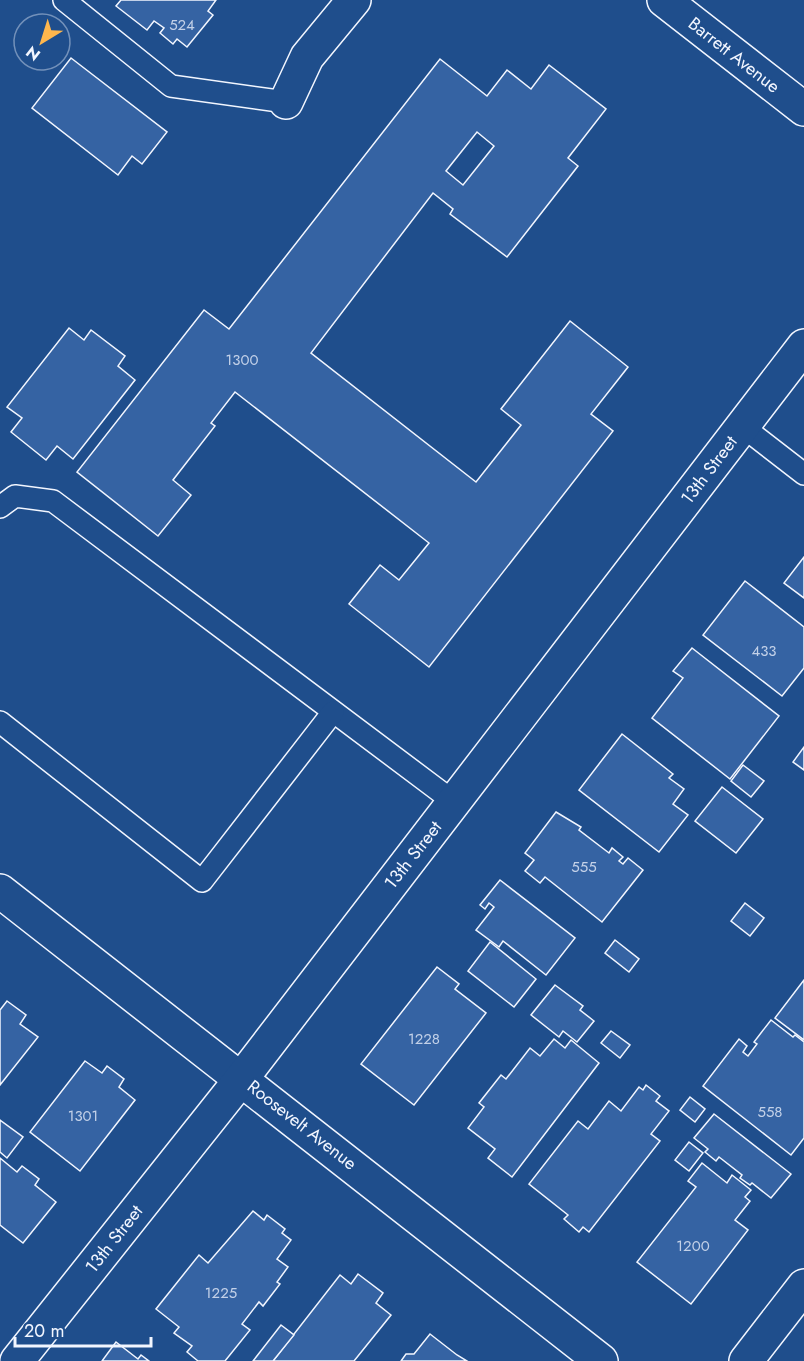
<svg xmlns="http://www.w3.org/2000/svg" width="804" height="1361" viewBox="0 0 804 1361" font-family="Jost,sans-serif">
  <rect width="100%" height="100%" fill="#1f4e8c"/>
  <g fill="#3563a3" stroke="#f2f6ff" stroke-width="1.5" fill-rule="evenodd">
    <polygon points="121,0 216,0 208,11 213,15 187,47 177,39 173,44 160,33 164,28 154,21 147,30 116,6"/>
    <polygon points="71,58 167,132 142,164 132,156 118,175 32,108"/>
    <path d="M440 59 487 96 507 70 531 89 549 65 606 109 568 158 578 166 507 257 450 214 453 209 433 193 311 353 476 482 521 425 501 409 570 321 628 367 591 414 613 431 429 667 349 604 380 565 399 580 429 543 235 392 211 423 215 426 173 480 191 495 158 536 77 472 204 310 229 329ZM477 132 494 146 463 185 446 171Z"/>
    <polygon points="69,328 84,340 91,330 125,356 118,366 135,380 73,459 57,446 46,460 11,432 22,418 7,407"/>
    <polygon points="804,557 804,598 784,583"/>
    <polygon points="745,581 804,627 804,668 782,696 703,635"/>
    <polygon points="692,648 779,716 730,779 652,718 683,678 673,671"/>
    <polygon points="622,734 673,774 669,778 684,789 673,804 688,815 659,852 579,790"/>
    <polygon points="804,747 804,770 793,762"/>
    <polygon points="743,765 764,781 751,797 731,781"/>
    <polygon points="722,787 763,819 736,853 695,821"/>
    <polygon points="556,812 581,827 579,830 609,853 612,848 623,857 619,861 623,864 628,858 643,870 602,922 545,877 540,883 525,871 534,860 525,853"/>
    <polygon points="500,880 575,938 546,975 503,941 499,947 476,930 494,907 489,903 485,909 480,905"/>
    <polygon points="745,903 764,918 750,936 731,921"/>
    <polygon points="615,940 639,959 629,972 605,953"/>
    <polygon points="490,942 536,979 514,1007 468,971"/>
    <polygon points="437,967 459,984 455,989 486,1013 414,1105 361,1064"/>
    <polygon points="804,980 804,1040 775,1018"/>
    <polygon points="555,985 583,1006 580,1010 594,1021 577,1042 563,1031 559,1037 531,1015"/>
    <polygon points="7,1001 26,1015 20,1024 38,1037 0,1085 0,1010"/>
    <polygon points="771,1020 793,1037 795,1035 804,1042 804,1138 791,1155 703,1086 739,1039 747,1046 743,1052 748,1056 757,1044 754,1042"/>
    <polygon points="611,1031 630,1045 620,1058 601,1043"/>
    <polygon points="554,1039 565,1048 571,1040 599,1063 512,1177 488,1158 495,1149 468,1128 484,1107 479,1103 501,1075 506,1079 530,1048 540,1056"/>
    <polygon points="85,1061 102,1073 107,1066 124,1079 119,1087 135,1100 80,1171 30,1132"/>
    <polygon points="646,1085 660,1096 656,1101 669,1111 651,1134 660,1141 589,1232 583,1227 579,1232 564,1219 568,1215 529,1184 578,1121 588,1129 609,1101 621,1111 639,1087 643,1090"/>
    <polygon points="690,1097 705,1109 695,1122 680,1110"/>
    <polygon points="714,1114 791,1174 771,1198 752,1183 750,1185 740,1178 742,1175 719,1157 716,1161 705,1152 708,1149 694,1138"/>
    <polygon points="0,1120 23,1137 7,1158 0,1152"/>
    <polygon points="689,1142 703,1153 689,1171 675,1160"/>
    <polygon points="0,1158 17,1172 22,1166 39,1179 35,1185 56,1202 23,1243 0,1225"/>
    <polygon points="702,1163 727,1183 732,1175 751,1190 745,1197 750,1201 735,1220 748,1230 691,1304 637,1262 696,1187 688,1181"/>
    <polygon points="253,1211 264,1220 267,1215 285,1229 282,1233 291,1240 277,1259 288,1267 277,1282 280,1284 263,1306 259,1302 242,1324 250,1330 225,1361 198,1361 187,1352 192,1346 174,1333 179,1327 156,1309 199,1255 208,1263"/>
    <polygon points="358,1274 383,1293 376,1303 391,1315 354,1361 273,1361 340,1275 351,1284"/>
    <polygon points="281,1325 294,1335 273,1361 253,1361"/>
    <polygon points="430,1334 457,1355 467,1361 401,1361 406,1354 414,1354"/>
    <polygon points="116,1342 138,1359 141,1355 149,1361 102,1361"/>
  </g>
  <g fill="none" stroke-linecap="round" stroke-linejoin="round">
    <g stroke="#f2f6ff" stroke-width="24">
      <g id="service">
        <polyline points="64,0 171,86 286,102"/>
        <polyline points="742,426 804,474"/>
        <polyline points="0,507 15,496 53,501 454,802"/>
        <polyline points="0,722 202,881 333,712"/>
      </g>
    </g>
    <g stroke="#f2f6ff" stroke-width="36">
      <g id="minor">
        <polyline points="286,102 307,57 354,0"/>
        <polyline points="0,891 601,1361"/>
        <polyline points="17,1361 242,1078 804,346"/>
        <polyline points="746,1361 804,1286"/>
      </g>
    </g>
    <g stroke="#f2f6ff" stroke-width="36">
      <polyline id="secondary" points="664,0 804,109"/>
    </g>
    <use href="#service" stroke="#1f4e8c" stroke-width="21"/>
    <use href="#minor" stroke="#1f4e8c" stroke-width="33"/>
    <use href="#secondary" stroke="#1f4e8c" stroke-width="33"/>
  </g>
  <g text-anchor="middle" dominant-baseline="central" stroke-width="4.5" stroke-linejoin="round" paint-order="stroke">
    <g font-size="15" fill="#c3d1e8">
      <text x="182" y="25">524</text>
      <text x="242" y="360">1300</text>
      <text x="764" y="651">433</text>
      <text x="584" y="867">555</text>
      <text x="424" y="1039">1228</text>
      <text x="770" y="1112">558</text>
      <text x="83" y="1116">1301</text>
      <text x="693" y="1246">1200</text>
      <text x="221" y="1293">1225</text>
    </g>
    <g font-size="18" fill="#f2f6ff" stroke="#1f4e8c">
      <text transform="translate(734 55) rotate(38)">Barrett Avenue</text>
      <text transform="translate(709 470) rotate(-53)">13th Street</text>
      <text transform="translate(413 855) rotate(-52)">13th Street</text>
      <text transform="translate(302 1125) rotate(38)">Roosevelt Avenue</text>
      <text transform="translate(114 1239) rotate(-52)">13th Street</text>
    </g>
  </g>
  <g transform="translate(42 42) rotate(218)"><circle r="28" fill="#1f4e8c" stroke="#7391ba" stroke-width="1.5"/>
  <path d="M0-4.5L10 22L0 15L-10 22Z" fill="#ffb74d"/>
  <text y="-9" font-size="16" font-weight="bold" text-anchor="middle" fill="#f2f6ff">N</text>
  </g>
  <path d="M15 1337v9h136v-9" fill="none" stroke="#f2f6ff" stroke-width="3"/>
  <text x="24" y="1337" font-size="18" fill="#f2f6ff" stroke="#1f4e8c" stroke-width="4.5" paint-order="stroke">20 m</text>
</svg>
